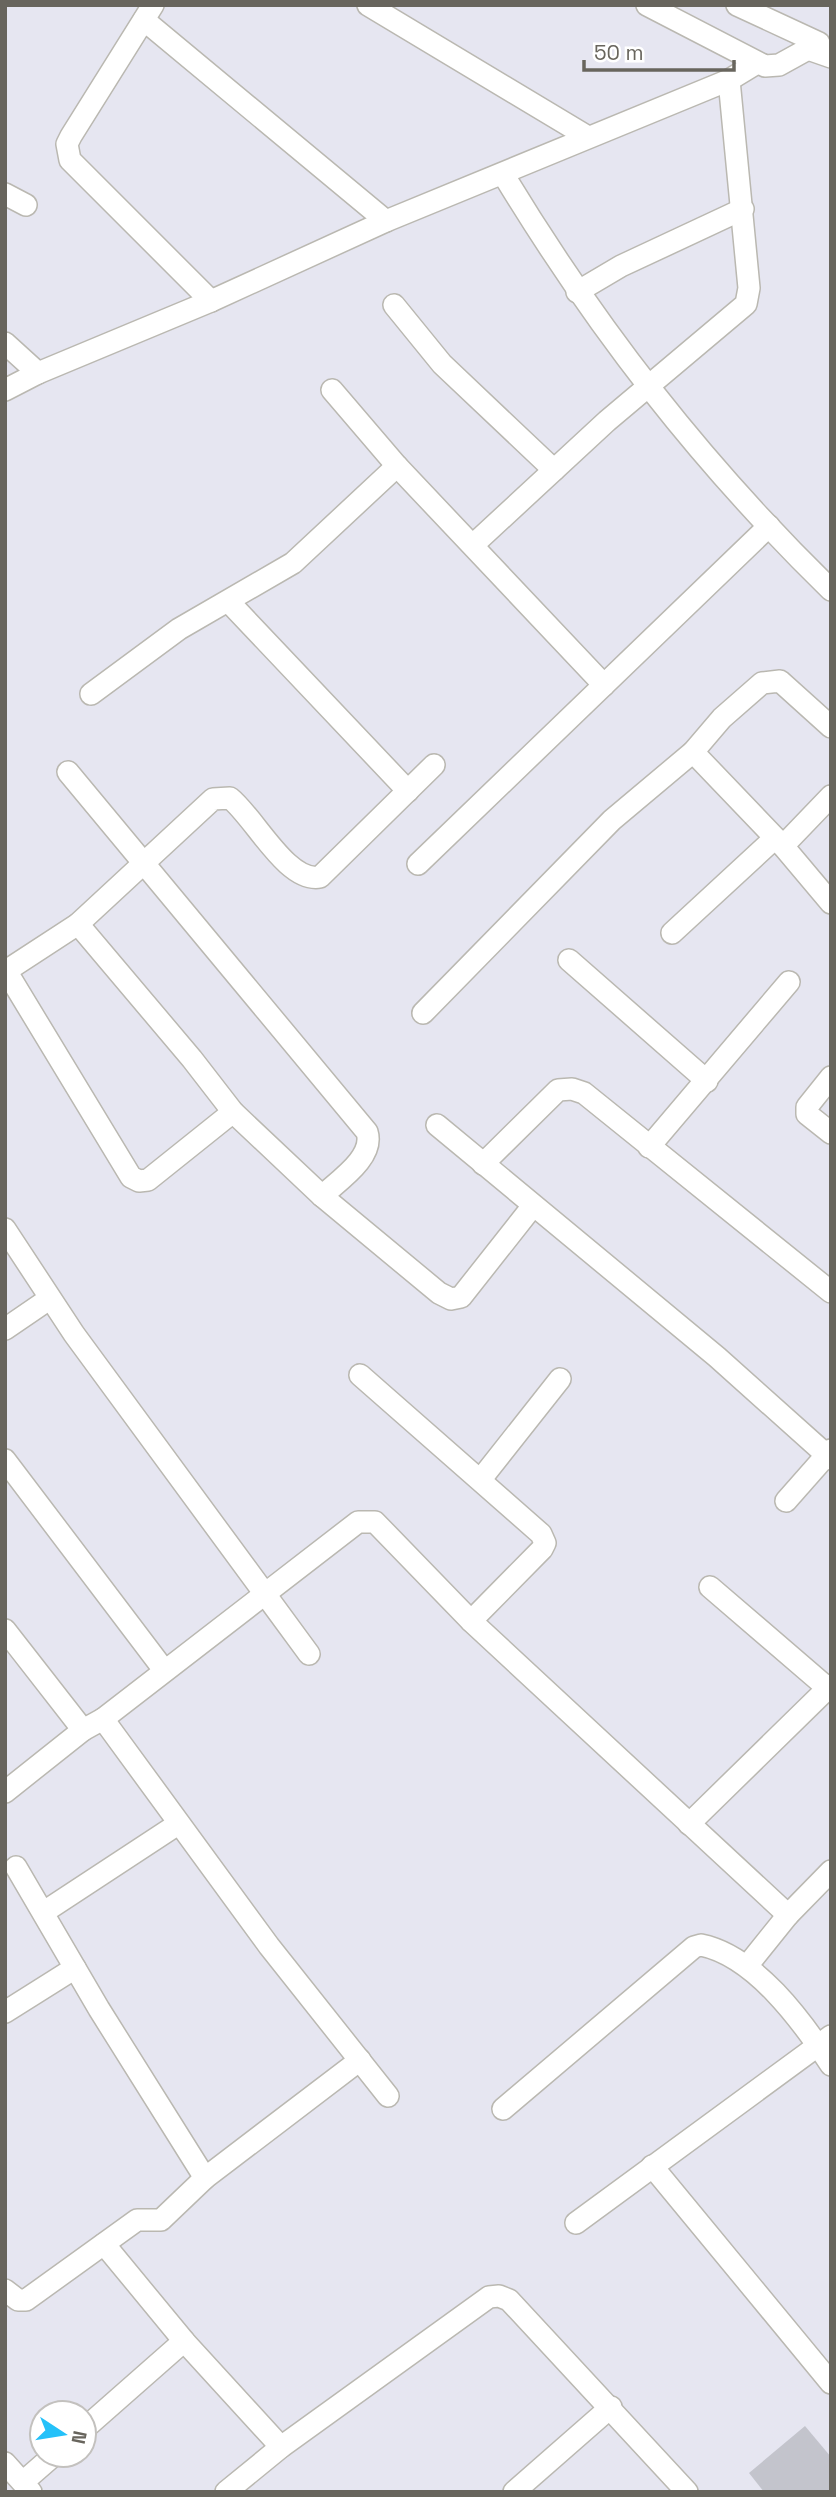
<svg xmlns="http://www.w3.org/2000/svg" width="836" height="2497" viewBox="0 0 836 2497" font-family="'Space Grotesk',sans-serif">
  <rect width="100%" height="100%" fill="#e6e6f1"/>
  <polygon fill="#c3c4cc" points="805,2426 831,2457 831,2492 764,2492 749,2473"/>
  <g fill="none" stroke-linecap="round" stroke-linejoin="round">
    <g stroke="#bab8b1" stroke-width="24">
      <g id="minor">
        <polyline points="153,5 71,136 67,144 70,160 211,301"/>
        <polyline points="368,5 588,137"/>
        <polyline points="647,5 765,66 779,65 808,49 831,57"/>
        <polyline points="737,5 819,43"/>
        <polyline points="144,20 386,221"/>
        <path d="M503 174C597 329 701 463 831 590"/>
        <polyline points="5,194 26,205"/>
        <polyline points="577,292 621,266 743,209"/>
        <polyline points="394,305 442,364 554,470"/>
        <polyline points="5,343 38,373 211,301 386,221 729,80 757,63"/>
        <polyline points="5,390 38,373"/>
        <polyline points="332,390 397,466 604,685"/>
        <polyline points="473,545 607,421 746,304 749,288 729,80"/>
        <polyline points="229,602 408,791"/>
        <polyline points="91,694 179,629 293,563 397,466"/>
        <polyline points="693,752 783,846 831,903"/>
        <path d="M68 772 367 1132C375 1157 338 1181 322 1196"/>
        <polyline points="783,846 831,796"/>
        <polyline points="418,864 769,526"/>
        <polyline points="78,924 192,1059 233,1112 322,1196 439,1293 451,1299 461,1297 532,1207"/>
        <polyline points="672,933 775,838"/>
        <polyline points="569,960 707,1081"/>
        <polyline points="5,969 131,1177 139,1181 148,1180 233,1112"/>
        <path d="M6 971 78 924 213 799 230 798C255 818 287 883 320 877L434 765"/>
        <polyline points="423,1013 612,820 693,752 722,718 762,683 780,681 831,727"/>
        <polyline points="831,1077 807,1107 807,1114 831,1133"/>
        <polyline points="437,1125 717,1357 831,1459"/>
        <polyline points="649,1147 789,982"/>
        <polyline points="483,1164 558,1090 572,1089 584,1093 831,1292"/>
        <polyline points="5,1229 74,1334 309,1654"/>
        <polyline points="5,1329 49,1299"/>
        <polyline points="360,1375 541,1534 545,1543 542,1549 471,1621"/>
        <polyline points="5,1460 164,1670"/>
        <polyline points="481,1479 560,1379"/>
        <polyline points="786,1501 831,1450"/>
        <polyline points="710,1587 831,1691"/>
        <polyline points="5,1630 83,1730 103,1719 269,1946 388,2096"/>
        <polyline points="103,1719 358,1522 375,1522 471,1621 788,1915"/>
        <polyline points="5,1792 83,1730"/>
        <polyline points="689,1824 831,1685"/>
        <polyline points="16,1867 99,2009 205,2178 360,2060"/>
        <polyline points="44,1912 178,1824"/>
        <polyline points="747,1966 788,1915 831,1871"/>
        <polyline points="5,2012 75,1968"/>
        <path d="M503 2109 694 1947 701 1945C755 1956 802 2021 831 2065"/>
        <polyline points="652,2166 831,2383"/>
        <polyline points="576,2223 831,2036"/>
        <polyline points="104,2244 184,2341"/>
        <polyline points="5,2290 18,2300 26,2300 137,2220 161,2220 205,2178"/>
        <polyline points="84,2429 184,2341 281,2447"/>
        <polyline points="5,2463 31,2492"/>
        <polyline points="23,2482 54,2455"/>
        <polyline points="226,2492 281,2447 489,2297 499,2296 509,2300 687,2492"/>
        <polyline points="514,2492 611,2407"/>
      </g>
    </g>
    <use href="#minor" stroke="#fff" stroke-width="21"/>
  </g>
  <rect width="836" height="2497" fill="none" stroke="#68655d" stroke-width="14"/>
  <g transform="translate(63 2434) rotate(102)"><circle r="33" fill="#ffffff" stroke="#c3c1be" stroke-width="2"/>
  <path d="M0-5L12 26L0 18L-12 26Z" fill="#24c1f9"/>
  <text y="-10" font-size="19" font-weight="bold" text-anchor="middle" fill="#68655d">N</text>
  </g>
  <path d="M584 60v10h150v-10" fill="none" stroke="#68655d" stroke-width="3.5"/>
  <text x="594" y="60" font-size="21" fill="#68655d" stroke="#ffffff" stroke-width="5" paint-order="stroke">50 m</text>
</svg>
